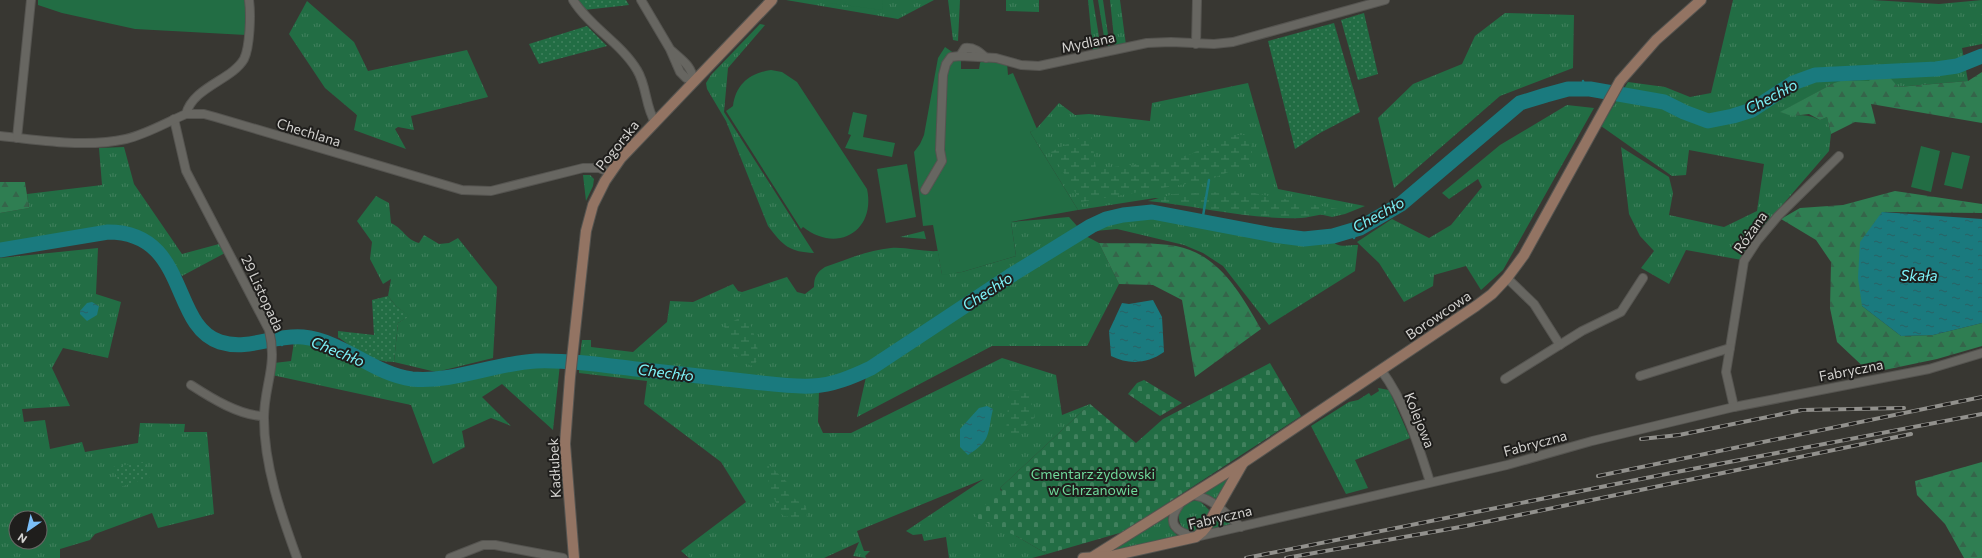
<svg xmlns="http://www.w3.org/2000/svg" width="1982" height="558" viewBox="0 0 1982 558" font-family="Commissioner,sans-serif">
  <defs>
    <pattern id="grass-tufts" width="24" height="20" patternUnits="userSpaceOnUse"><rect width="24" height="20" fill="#226d44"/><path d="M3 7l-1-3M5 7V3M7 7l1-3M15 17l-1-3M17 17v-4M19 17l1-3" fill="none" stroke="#41815e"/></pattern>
    <pattern id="forest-firs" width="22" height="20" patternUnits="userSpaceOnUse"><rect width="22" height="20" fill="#2f7e52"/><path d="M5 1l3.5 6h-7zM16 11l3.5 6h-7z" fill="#35654a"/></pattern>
    <pattern id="wetland-marsh" width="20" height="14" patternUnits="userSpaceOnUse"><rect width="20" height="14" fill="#226d44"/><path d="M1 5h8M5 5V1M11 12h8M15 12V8" fill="none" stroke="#41815e"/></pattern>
    <pattern id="cemetery-stones" width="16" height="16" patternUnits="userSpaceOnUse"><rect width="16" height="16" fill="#226d44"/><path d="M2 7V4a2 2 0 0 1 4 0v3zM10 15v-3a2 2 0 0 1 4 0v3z" fill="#41815e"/></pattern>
    <pattern id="garden-dots" width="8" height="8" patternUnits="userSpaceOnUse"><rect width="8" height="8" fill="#226d44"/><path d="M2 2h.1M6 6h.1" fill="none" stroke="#41815e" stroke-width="1.8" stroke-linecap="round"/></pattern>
    <pattern id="water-ripples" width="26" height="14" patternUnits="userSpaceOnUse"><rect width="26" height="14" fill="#1a7a7e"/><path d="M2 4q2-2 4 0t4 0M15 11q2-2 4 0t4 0" fill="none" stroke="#296264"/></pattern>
  </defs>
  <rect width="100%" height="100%" fill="#383732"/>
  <g fill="url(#grass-tufts)" fill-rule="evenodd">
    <polygon points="786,0 934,0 898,19"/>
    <polygon points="948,0 960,0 958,41 953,40"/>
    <polygon points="1006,0 1039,0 1039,12 1006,11"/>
    <polygon points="1088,0 1093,0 1100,43 1098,50 1093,52"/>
    <polygon points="1098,0 1103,0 1110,48 1105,43"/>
    <polygon points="1110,0 1120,0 1126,45 1115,48"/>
    <path d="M1733 0H1872L1939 4 1982 0V44L1962 48 1968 81 1897 87 1853 80 1834 83 1781 112C1797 118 1804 112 1820 120L1827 117 1831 134 1829 151 1772 217 1742 260 1686 250 1669 284 1641 268 1654 251 1640 236 1629 214 1621 147 1669 177 1673 193 1669 215 1724 227 1757 211 1764 164 1689 150 1686 175 1672 176 1601 126 1628 82 1665 87 1690 97 1711 93Z"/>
    <polygon points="307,1 354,42 368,71 467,50 488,97 411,116 414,130 398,127 395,129 406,149 354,130 357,115 325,88 289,34"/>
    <polygon points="1505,13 1574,15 1573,68 1500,96 1394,188 1378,118 1413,84 1462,64 1475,36"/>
    <path d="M760 24 765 25 728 68 724 112 814 253C790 252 783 246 768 226L726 121 707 89 706 83 711 75Z"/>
    <polygon points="1248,83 1278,189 1365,206 1345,214 1332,217 1306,211 1155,198 1078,210 1030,132 1037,128 1059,103 1075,115 1089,114 1150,121 1152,103"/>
    <polygon points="1567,105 1594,108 1503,270 1481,290 1466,266 1434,275 1433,286 1404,302 1379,263 1357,242 1392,219 1429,238 1451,225 1482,187 1478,179 1449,199 1442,193 1500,145"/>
    <path d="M124 147 134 184 182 254 219 244 225 253 182 276C175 268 169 256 161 249 147 235 124 230 104 228L0 245V213L29 208 27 194 102 185 99 148Z"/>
    <polygon points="583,175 590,175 594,179 593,186 586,201"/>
    <path d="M376 196 389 203 391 223C405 230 405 239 419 243L424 235 439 244 449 243 458 238 497 287 493 358 436 372 394 362 398 323 409 316 396 306 388 296 391 279 383 284 370 259 372 242 357 221Z"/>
    <path d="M1135 215C1158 217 1180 220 1203 225 1244 233 1289 247 1330 238 1336 249 1347 245 1358 245L1355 271 1269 325 1223 266 1203 253 1184 245 1117 229 1095 231 1103 224Z"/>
    <path d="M1069 217 1077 226 875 361 847 376 811 382 596 359 580 356 582 340H591V347L633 352 667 322 670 301 693 302 733 284 738 291 742 292 787 277 797 292 805 294 814 287C814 277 817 272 825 267 846 260 868 250 891 248 907 247 922 252 938 251L942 274 962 272 1016 256 1011 222Z"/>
    <polygon points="924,231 926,239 900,237"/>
    <polygon points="1082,234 1099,243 1119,284 1087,346 992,346 857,417 866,377 897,358"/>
    <path d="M98 248 96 294 121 302 108 358 63 348 52 368 70 406 22 409 24 422 45 420 50 449 82 442 85 452 138 443 140 423 185 424 184 432H207L214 514 158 528 152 513 95 534 90 540 60 549V558H0V258ZM16 518H40V542H16Z"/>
    <polygon points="301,341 326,347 386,375 424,383 532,364 560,364 553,430 502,384 482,397 511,426 491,418 462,431 465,447 433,464 411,405 272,375 274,363 291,361 294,342"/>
    <polygon points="1002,358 1056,375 1062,415 1090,404 1000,488 1016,536 1047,554 1032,558 949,558 946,537 924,541 922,534 913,535 906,531 984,479 857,531 864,551 870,551 865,556 866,558 853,556 859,542 824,558 689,558 681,551 746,502 721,462 644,404 647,381 579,373 579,366 608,368 797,392 819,391 818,422 823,433 851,433"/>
    <polygon points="1378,388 1389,390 1410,438 1355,460 1368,488 1346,494 1311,426 1349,402 1358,400 1369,393 1371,396 1379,391"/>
    <polygon points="1231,473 1217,502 1212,497 1202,492"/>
    <path d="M1199 500 1209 510C1209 516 1206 519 1203 524 1184 549 1162 504 1199 500Z"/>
    <polygon points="1218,514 1231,524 1210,529"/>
    <polygon points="1168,516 1170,528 1178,536 1113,551 1112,550"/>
  </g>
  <g fill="url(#forest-firs)">
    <polygon points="1982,72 1982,123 1871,104 1876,124 1855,122 1831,134 1827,117 1820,120 1809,114 1792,116 1780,112 1834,83 1844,80 1869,81 1873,76 1887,74 1898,87 1968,81"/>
    <polygon points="0,182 25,182 29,208 0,213"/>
    <polygon points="1895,191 1982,204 1982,213 1882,212 1862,306 1901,336 1933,335 1982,323 1982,346 1937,359 1870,373 1837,342 1830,308 1831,262 1816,240 1781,219 1800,208 1843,205"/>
    <path d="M1099 243C1123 244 1153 242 1176 246 1219 254 1241 294 1261 329L1195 377 1182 300 1153 285 1119 284Z"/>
    <polygon points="1982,462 1982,558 1964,558 1945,524 1917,495 1915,481"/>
  </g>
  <g fill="url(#wetland-marsh)">
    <polygon points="1091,132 1096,169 1168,161 1191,154 1229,135 1250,135 1253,162 1209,180 1081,202 1051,152"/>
    <path d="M1243 191 1343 210C1329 212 1314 217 1301 218 1249 220 1199 206 1148 201L1174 194Z"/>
    <path d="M745 315 748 317C752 331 764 353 754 366 735 364 730 342 724 326Z"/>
    <polygon points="1028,390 1035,417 1019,434 1006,433 1009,391"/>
    <polygon points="767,463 791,486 787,494 806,506 807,519 783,516 769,489"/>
  </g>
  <g fill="url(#cemetery-stones)">
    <polygon points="1270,363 1301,416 1123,532 1047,554 1016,536 977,518 975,514 1002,490 1000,488 1090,404 1136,443 1163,419"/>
    <polygon points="1144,380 1182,403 1160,416 1128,394 1137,383"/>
  </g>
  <g fill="#226d44">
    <polygon points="38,0 247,0 246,35 135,29 62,13 38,5"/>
    <polygon points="829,0 883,0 882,10 829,3"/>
    <polygon points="945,47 961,58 961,69 979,69 980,63 982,60 1007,63 1008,75 1013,73 1037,129 1030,132 1078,210 1011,222 1016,256 962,272 942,275 933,225 923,226 914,152 920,144 924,135 938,58"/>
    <path d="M771 70 782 72 797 82 867 189C876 231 837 254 803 227L801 229 726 111 733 106C736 84 750 73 771 70Z"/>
    <polygon points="853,112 867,115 863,137 895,143 892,157 845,148 851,135 848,134"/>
    <polygon points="1921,146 1940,151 1931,192 1911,187"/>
    <polygon points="1952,152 1970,156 1962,189 1944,185"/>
    <polygon points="907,164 916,217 886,223 877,169"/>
  </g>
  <g fill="url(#garden-dots)">
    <polygon points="577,0 626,0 629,5 584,10"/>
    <polygon points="1364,13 1378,74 1358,80 1341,20"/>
    <polygon points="1334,23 1360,112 1320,133 1295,149 1268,41"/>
    <polygon points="587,26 607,46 539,64 529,44"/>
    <path d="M388 296 396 306 410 316 398 323 394 362C371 362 356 350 338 337V331L374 335 372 300Z"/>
    <polygon points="144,462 150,477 121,487 113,467"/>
  </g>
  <g fill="url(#water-ripples)">
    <polygon points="1882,212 1982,219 1982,323 1933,335 1901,336 1862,306 1858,278 1860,242"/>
    <path d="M1153 300 1162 317 1164 352C1147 364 1129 365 1111 356L1109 331 1122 303 1129 304Z"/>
    <polygon points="92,302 99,306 97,315 87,321 80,314 80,311 87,303"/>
    <path d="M987 406 993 409C987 434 992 440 968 455L960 447V429L979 408Z"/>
  </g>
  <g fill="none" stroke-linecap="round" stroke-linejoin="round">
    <g stroke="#1a7a7e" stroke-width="2.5">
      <polyline points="1583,81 1585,89"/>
      <polyline points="1202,222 1209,180"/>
      <polyline points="1338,234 1338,240"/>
      <polyline points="1354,238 1356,228"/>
      <polyline points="282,345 284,338"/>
    </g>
    <path stroke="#1a7a7e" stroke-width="15" d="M0 250 108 232C189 232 170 326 220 342 249 351 275 334 303 337 343 341 373 374 412 379 453 383 495 363 536 361 570 360 603 365 636 369 675 373 714 378 753 382 772 384 792 387 812 386 833 385 852 377 871 368L1010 276 1091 226 1106 219 1123 215 1152 212 1273 235 1304 239 1333 236 1360 228 1401 204 1520 103 1546 95 1568 89H1590L1664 102 1684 112 1708 121 1733 116 1752 110 1793 83 1815 75 1936 69 1957 66 1982 56"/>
    <g stroke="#555450" stroke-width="10">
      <g id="street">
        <path d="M573 0C590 27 621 43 637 70 647 86 645 106 655 122"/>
        <polyline points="641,0 670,49 680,72 686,78 694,81"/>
        <polyline points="1196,44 1197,0"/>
        <path d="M672 51C683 61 691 65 694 81"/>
        <path d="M960 56 965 48C974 47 980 52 986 58"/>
        <path d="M186 114C193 87 232 80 244 59 250 47 251 14 249 0"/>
        <path d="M174 119 186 171 269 330C278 366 264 385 264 418 264 466 281 514 297 558"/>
        <path d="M0 136C41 140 85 148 126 139 147 134 167 122 186 114H204L215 117 462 190 491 191 583 168H599L611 173"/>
        <polyline points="17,138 31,0"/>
        <polyline points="925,190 942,161 940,150 943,75 946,64 951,57 960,56 996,58 1021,65 1039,66 1147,43 1171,42 1214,44 1233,42 1385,0"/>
        <polyline points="1507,278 1534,304 1560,345"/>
        <polyline points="1730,348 1744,261 1757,241 1778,216 1839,156"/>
        <path d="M1381 370C1405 402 1418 444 1430 482"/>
        <polyline points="1640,376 1730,348 1726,372 1734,407"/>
        <polyline points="1505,379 1582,331 1621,312 1643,278"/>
        <path d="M191 385C211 398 240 416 264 416"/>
        <path d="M1191 495C1211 496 1226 514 1241 527"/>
        <path d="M1180 504C1165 524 1176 532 1196 537L1507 465 1592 441 1734 407 1929 369 1982 353"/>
        <polyline points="450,558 483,545 495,545 563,558"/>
      </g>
    </g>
    <g stroke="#555450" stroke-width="12">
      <g id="secondary">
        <polyline points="1094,556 1244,462 1476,306 1492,294 1507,278 1524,255 1620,81 1656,40 1701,0"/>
        <polyline points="574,558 565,444 570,377 581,276 586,231 593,205 605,181 621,158 772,0"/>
        <polyline points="1083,558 1112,556 1196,537 1202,532 1207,526 1243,463"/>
      </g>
    </g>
    <use href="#street" stroke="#676661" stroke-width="8"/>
    <use href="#secondary" stroke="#937463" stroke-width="10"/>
    <g stroke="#92918d" stroke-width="4">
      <g id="rail">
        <polyline points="1641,439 1679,435 1802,410 1904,408"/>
        <polyline points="1598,476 1982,397"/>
        <polyline points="1246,558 1666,474 1982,414"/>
        <polyline points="1286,558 1466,526 1911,434"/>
      </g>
    </g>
    <use href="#rail" stroke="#1f1e1c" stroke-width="2.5" stroke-dasharray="8" stroke-linecap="butt"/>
  </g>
  <g text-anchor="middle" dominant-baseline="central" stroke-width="4" stroke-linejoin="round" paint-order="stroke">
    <g font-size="14" fill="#d3d2cf" stroke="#1f1e1c">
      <text transform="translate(1088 42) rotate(-12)">Mydlana</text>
      <text transform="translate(309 132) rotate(17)">Chechlana</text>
      <text transform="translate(617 145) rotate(-51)">Pogorska</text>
      <text transform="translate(1750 232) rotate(-55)">Różana</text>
      <text transform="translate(263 293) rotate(65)">29 Listopada</text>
      <text transform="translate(1438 315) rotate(-34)">Borowcowa</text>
      <text transform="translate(1851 370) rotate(-11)">Fabryczna</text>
      <text transform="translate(1420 420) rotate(68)">Kolejowa</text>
      <text transform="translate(1535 443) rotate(-15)">Fabryczna</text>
      <text transform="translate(554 468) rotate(-93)">Kadłubek</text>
      <text transform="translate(1220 517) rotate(-13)">Fabryczna</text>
    </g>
    <g font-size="14" fill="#70da9b" stroke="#1f1e1c">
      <text x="1093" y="473">Cmentarz żydowski<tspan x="1093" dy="16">w Chrzanowie</tspan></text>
    </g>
    <g font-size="15" font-style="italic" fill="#7ef4fa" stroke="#1f1e1c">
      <text transform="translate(1771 96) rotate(-28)">Chechło</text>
      <text transform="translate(1378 214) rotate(-29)">Chechło</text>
      <text x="1919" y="275">Skała</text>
      <text transform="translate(987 291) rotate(-33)">Chechło</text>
      <text transform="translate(338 351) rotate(22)">Chechło</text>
      <text transform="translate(666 372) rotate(7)">Chechło</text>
    </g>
  </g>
  <g transform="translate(28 530) rotate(214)"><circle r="19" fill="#1f1e1c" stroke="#676664"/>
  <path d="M0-3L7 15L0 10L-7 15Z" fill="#7abff8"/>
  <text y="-6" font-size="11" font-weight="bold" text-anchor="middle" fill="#d3d2cf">N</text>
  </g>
</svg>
